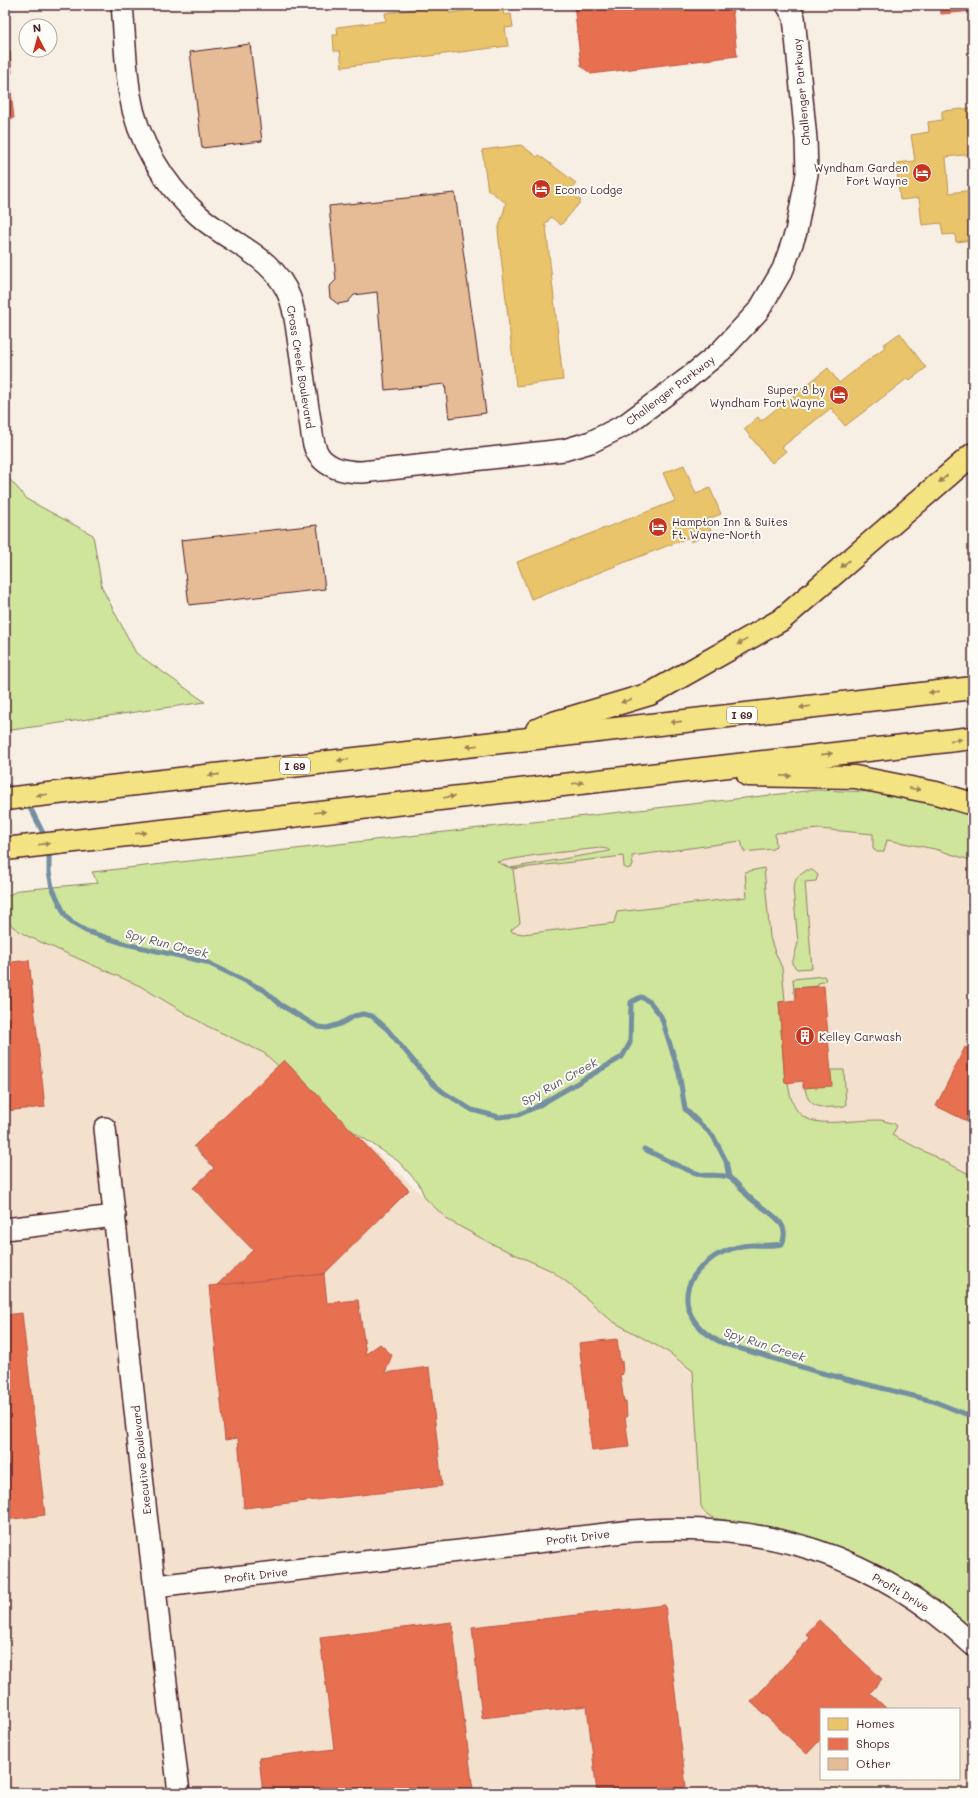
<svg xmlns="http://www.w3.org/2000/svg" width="978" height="1798" viewBox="0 0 978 1798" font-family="Mali,sans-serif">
  <rect width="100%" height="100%" fill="#f8efe4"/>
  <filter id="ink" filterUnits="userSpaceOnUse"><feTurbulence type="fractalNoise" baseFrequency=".025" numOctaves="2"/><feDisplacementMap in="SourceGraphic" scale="8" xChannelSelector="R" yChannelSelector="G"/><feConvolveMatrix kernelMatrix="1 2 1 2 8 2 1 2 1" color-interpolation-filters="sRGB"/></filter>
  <g filter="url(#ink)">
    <path fill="#f3e0cd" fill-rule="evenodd" d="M833 806 973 835V1623L952 1603 721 1511 722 1537 813 1550 928 1610 973 1652V1793H5V926L46 921 252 1034 425 1198 659 1318 133 910ZM821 1709H959V1779H821Z"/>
    <g fill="#cee59b" stroke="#8c8263" fill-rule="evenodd">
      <polygon points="5,474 28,500 93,535 102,588 136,653 205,702 5,731"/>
      <path d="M815 790 872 792 910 797 973 815V861L935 849 887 840 884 852H877L873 849V834L819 829 777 833 775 834 776 846 773 849 744 852 741 841 632 856 633 866 628 869 624 867 623 856 513 869 520 923 511 930 512 932 523 934 614 923 617 912 747 897 745 872 764 868 770 937 773 947 782 968 785 1001 779 1002 785 1083H788C793 1119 807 1124 841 1122 854 1121 868 1120 881 1120L895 1124 897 1126 892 1135 973 1176V1635L821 1541 751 1524 713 1518 705 1513 701 1506 693 1371 668 1352 612 1321 577 1290 552 1271 490 1243 448 1220 425 1198 419 1184 398 1161 345 1126 264 1053 207 1026 140 986 25 935C4 921 5 921 5 897L19 890 98 883 92 872ZM600 848 607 849 610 851 510 868 497 862 536 855Z"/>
      <polygon points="807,870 812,870 818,875 816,881 805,882 812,968 797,969 792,964 798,943 793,888 797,877"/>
      <polygon points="824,976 826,979 823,982 818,983 818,986 795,988 796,993 794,993 793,979"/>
      <path d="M830 1070H844L846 1105C842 1107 838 1107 833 1107 817 1109 807 1104 805 1088Z"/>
    </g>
    <g fill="#e9c46a" stroke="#b99257">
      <polygon points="448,5 449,13 502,6 504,15 511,14 513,27 505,28 508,46 342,67 340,51 334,51 333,35 338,35 337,27 386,21 385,13"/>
      <polygon points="973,108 973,154 946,157 949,193 973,190 973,240 956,242 955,234 943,235 941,223 922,225 919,198 900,200 896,163 915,161 911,135 929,132 928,122 942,120 942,111"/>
      <polygon points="521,145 537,157 539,155 576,183 570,192 581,201 561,225 551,217 544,226 546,226 563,380 516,386 498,231 506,203 490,191 488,191 482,150"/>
      <polygon points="900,333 926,368 910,380 908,378 845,426 831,408 782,447 786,451 772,463 744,429 758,417 761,421 828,368 839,383 885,347 883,345"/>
      <polygon points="684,465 696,494 710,488 721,514 706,520 712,533 691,542 690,537 531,599 517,562 675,501 663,473"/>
    </g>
    <g fill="#e76f51" stroke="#b85746">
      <polygon points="574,5 632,5 633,10 679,5 732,5 737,56 591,74 581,66"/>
      <polygon points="940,5 973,5 973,11 941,14"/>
      <polygon points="5,45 9,48 10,51 12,73 9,73 14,118 5,119"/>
      <polygon points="29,960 45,1107 5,1111 5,963"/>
      <polygon points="824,986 832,1086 803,1088 803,1081 785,1083 779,1002 796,1000 795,988"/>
      <polygon points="965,1047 973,1051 973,1124 936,1106"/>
      <polygon points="284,1060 409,1190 324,1274 216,1286 253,1250 193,1188 214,1168 194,1146"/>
      <polygon points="324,1274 327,1303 358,1300 366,1354 380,1344 392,1355 385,1373 429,1367 442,1486 244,1508 238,1438 225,1440 209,1286"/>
      <polygon points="22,1313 45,1515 5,1520 5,1315"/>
      <polygon points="617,1339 620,1362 622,1361 623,1374 620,1375 624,1402 626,1402 627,1417 625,1417 629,1447 592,1451 579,1343"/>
      <polygon points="665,1605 686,1787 632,1793 597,1793 587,1706 482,1718 472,1627"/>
      <polygon points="819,1620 882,1679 870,1693 887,1709 821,1709 821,1739 807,1754 751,1702 810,1638 806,1634"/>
      <polygon points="452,1622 473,1790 453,1793 263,1793 259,1758 334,1749 320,1638"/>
    </g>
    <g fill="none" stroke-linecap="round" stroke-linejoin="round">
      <g stroke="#738fa0" stroke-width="5">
        <polyline points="5,784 15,791"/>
        <polyline points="26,803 33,813 46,839"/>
        <polyline points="49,849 49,872 52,887 65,915 72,923 86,931 126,944 206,962 264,990 281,1005 318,1027 327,1028 340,1024 354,1016 363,1014 372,1016 387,1029 431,1082 443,1092 472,1110 499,1117 518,1115 536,1107 622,1057 630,1043 631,1002 641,997 650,1002 661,1016 679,1073 685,1109 713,1136 726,1161 729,1177"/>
        <path d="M644 1149C664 1158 682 1170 703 1175 711 1176 720 1174 728 1177 736 1180 742 1190 748 1196 761 1210 793 1219 782 1244 772 1246 763 1245 752 1245 741 1245 727 1250 717 1255 713 1257 709 1261 705 1264 671 1292 689 1330 725 1344L818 1372 933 1401 973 1417"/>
      </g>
    </g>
    <g fill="#e6bc96" stroke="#4a1f2b">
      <polygon points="250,44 262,141 202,148 190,52"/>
      <polygon points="455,193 486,413 449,418 445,384 385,390 377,292 354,295 348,302 338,304 330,298 329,287 336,280 329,206"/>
      <polygon points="317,525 325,589 189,605 181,540"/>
    </g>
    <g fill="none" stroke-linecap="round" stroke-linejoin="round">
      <g stroke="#4a1f2b" stroke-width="24">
        <g id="minor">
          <path d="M122 5C125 35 125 66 130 95 137 140 164 184 197 214 227 242 275 256 290 298 296 315 297 334 300 351 303 374 306 397 310 420 312 432 312 447 320 457 330 469 348 472 362 472L564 450 591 442 625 425 687 379 721 351 759 310 783 269 796 232 807 174 806 139 794 17 787 5"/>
          <polyline points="105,1128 146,1513 179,1793"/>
          <polyline points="5,1229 115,1216"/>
          <path d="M155 1586 632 1531C764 1521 875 1554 973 1645"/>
        </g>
      </g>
      <g stroke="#4a1f2b" stroke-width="25">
        <g id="highway">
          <polyline points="537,730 550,724 650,694 781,620 973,454"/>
          <polyline points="748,775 855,777 936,793 973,804"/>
          <polyline points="5,799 973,688"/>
          <polyline points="5,849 973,738"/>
        </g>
      </g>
      <use href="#minor" stroke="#fdfcf7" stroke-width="21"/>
      <use href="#highway" stroke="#f4e382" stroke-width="22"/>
    </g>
    <defs><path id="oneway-solid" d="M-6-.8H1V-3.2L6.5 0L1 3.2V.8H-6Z"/></defs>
    <g fill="#9f8156">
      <use href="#oneway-solid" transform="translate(943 479) rotate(139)"/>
      <use href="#oneway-solid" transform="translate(845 564) rotate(139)"/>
      <use href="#oneway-solid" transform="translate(742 642) rotate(151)"/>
      <use href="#oneway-solid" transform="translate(934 692) rotate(173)"/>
      <use href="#oneway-solid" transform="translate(626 701) rotate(162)"/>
      <use href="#oneway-solid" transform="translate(805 707) rotate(173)"/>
      <use href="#oneway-solid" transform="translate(676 722) rotate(174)"/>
      <use href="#oneway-solid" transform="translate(956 740) rotate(-6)"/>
      <use href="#oneway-solid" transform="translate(472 746) rotate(173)"/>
      <use href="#oneway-solid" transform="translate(827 754) rotate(-6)"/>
      <use href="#oneway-solid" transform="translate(343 760) rotate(174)"/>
      <use href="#oneway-solid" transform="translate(214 775) rotate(174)"/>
      <use href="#oneway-solid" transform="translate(786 776) rotate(1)"/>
      <use href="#oneway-solid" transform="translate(578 783) rotate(-7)"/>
      <use href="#oneway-solid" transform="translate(915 789) rotate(11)"/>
      <use href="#oneway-solid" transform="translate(42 795) rotate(173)"/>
      <use href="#oneway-solid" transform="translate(449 797) rotate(-7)"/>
      <use href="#oneway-solid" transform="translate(320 812) rotate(-7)"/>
      <use href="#oneway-solid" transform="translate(141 833) rotate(-7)"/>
      <use href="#oneway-solid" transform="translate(44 844) rotate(-7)"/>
    </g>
  </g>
  <defs>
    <g id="hotel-disc" transform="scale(1)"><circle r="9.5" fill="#c8321e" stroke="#fdfcf7"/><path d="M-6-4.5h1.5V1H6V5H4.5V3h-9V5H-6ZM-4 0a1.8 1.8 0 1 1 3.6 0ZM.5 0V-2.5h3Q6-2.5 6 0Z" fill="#fff"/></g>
    <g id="building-disc" transform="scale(1)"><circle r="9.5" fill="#c8321e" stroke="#fdfcf7"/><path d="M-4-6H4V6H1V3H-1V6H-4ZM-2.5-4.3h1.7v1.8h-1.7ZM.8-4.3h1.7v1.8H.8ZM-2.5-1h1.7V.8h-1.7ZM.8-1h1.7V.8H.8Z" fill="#fff"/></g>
  </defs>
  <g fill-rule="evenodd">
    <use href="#hotel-disc" x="922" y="173"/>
    <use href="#hotel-disc" x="541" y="189"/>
    <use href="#hotel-disc" x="839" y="395"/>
    <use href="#hotel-disc" x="658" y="527"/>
    <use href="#building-disc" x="805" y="1036"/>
  </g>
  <g text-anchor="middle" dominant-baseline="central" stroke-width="4" stroke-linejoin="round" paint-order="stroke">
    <g fill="#fdfcf7" stroke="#806168" stroke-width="1">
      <rect x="727" y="707" width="30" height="16" rx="3"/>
      <rect x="280" y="758" width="30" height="16" rx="3"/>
    </g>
    <g font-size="10" font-weight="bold" fill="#4a1f2b">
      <text x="742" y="715">I 69</text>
      <text x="295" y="766">I 69</text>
    </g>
    <g font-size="11" fill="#4a1f2b" stroke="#fdfcf7">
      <text transform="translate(801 92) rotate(-95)">Challenger Parkway</text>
      <text transform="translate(301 367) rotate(81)">Cross Creek Boulevard</text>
      <text transform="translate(670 390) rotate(-37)">Challenger Parkway</text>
      <text transform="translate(141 1460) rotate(-96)">Executive Boulevard</text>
      <text transform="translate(578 1537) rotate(-7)">Profit Drive</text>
      <text transform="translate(256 1575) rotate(-7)">Profit Drive</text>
      <text transform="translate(901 1592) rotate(31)">Profit Drive</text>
    </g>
    <g font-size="11" fill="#4a1f2b" stroke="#fdfcf7" text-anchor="start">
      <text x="908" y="167" text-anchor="end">Wyndham Garden<tspan x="908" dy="13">Fort Wayne</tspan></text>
      <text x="555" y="189">Econo Lodge</text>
      <text x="825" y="389" text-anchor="end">Super 8 by<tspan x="825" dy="13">Wyndham Fort Wayne</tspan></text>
      <text x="672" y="521">Hampton Inn &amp; Suites<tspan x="672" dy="13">Ft. Wayne-North</tspan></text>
      <text x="819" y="1036">Kelley Carwash</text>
    </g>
    <g font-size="12" font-style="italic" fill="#5e5766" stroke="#fdfcf7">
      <text transform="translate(167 943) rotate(14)">Spy Run Creek</text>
      <text transform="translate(559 1081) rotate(-29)">Spy Run Creek</text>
      <text transform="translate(765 1344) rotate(18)">Spy Run Creek</text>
    </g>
  </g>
  <rect width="978" height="1798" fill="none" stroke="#fdfcf7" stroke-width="20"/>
  <rect x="10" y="10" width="958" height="1778" fill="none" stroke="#4a1f2b" stroke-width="1.5" filter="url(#ink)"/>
  <rect x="820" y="1708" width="140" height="72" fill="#fdfcf7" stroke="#b5a4a5"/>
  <rect x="828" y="1718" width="20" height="12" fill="#e9c46a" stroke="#b5a4a5"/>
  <text x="856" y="1728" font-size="12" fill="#4a1f2b">Homes</text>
  <rect x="828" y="1738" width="20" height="12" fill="#e76f51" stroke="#b5a4a5"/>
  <text x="856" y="1748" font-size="12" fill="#4a1f2b">Shops</text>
  <rect x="828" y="1758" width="20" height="12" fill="#e6bc96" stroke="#b5a4a5"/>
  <text x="856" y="1768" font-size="12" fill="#4a1f2b">Other</text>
  <g transform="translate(38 38) rotate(354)"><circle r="19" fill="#fdfcf7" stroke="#b5a4a5"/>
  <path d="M0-3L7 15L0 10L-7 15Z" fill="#c8321e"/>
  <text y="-6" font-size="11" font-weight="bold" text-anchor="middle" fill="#4a1f2b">N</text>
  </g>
</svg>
